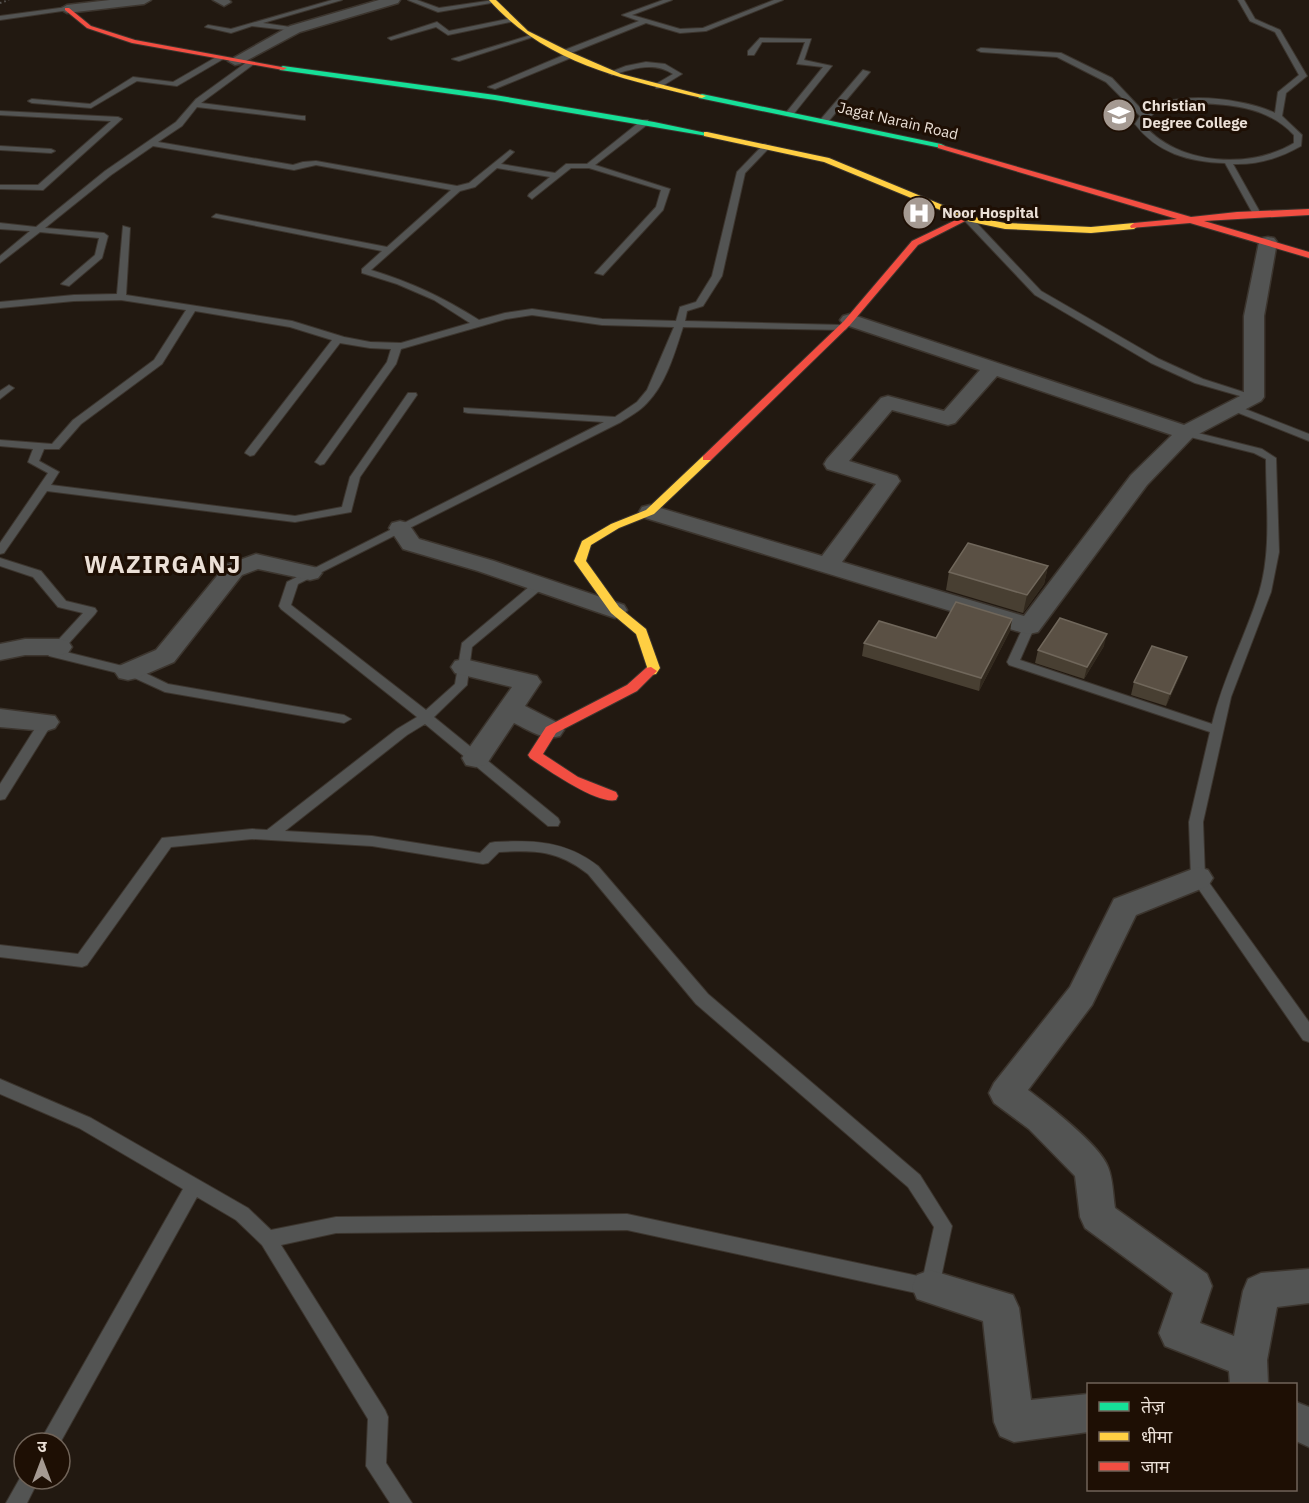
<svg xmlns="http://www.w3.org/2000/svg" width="1309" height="1503" viewBox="0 0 1309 1503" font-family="'IBM Plex Sans','Noto Sans Devanagari',sans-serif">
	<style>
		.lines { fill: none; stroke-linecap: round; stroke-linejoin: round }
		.lane-casing { stroke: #3c352e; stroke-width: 2 }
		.street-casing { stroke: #3c352e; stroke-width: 3 }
		.fast-casing { stroke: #3c352e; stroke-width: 2 }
		.slow-casing { stroke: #3c352e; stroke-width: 2 }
		.jam-casing { stroke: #3c352e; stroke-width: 2 }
		.lane { fill: #535453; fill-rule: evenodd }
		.street { fill: #535453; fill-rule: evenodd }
		.fast { fill: #16e098; fill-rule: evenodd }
		.slow { fill: #ffcf43; fill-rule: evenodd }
		.jam { fill: #f24e42; fill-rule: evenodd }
		.rail { stroke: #5a5754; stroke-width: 2; stroke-dasharray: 1.5 3; stroke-linecap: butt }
		.wall { fill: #483f32 }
		.shaded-wall { fill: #32291e }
		.building { fill: #5a5044; stroke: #70675b; stroke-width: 1.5 }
		.labels { text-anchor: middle; stroke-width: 6; stroke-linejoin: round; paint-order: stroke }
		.far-poi-label { font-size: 15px; font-weight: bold; fill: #ebe0d7; stroke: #1e0f04; text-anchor: start }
		.far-street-label { font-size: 15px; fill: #ebe0d7; stroke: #1e0f04 }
		.district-label { font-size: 24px; font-weight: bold; letter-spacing: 1.5px; fill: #ebe0d7; stroke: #1e0f04 }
	</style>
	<rect width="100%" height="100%" fill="#221911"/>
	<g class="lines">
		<g class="lane-casing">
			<g id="lane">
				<polygon points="332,0 342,0 263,23 297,28 295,31 252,26 231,33 205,27 208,25 231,29"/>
				<polygon points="408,0 417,0 439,8 494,0 497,2 438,12"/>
				<polygon points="663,0 672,0 632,15 680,29 703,28 774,0 783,0 706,31 680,33 646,23 571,53 573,57 495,89 488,87 564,55 562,51 639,21 622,15"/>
				<path d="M1238,0H1244L1255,19L1280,30L1307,76L1286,93L1282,116L1302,135L1301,146C1280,158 1258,165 1233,164L1261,214L1257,217L1253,214L1225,163C1189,162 1157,153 1135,124L1140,116L1106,82L1057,57L981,52L977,50L981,48L1061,53L1112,78L1144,112C1173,89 1243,98 1275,113L1278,92L1299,75L1275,32L1250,21ZM1191,103C1229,104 1267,106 1294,135V143C1250,170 1177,165 1143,124L1157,110Z"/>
				<polygon points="67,7 69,10 0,20 0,16"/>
				<polygon points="513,18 515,21 448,35 436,27 391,40 388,38 437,22 449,31"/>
				<polygon points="531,35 536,36 459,61 452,59"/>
				<polygon points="760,38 811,39 804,60 832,66 792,116 785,114 823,67 797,64 805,42 762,42 754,55 748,55 748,51"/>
				<polygon points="218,56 225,58 177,86 137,81 91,108 32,103 28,101 32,99 90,104 133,77 173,82"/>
				<path d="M247,62L254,64L201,103L302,116H305V120L197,107L182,126L158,142L293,165L303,162L316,161L457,186L469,183L510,150L514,152L501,164L555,173L566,164H587L642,120H648V124L595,165L670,189L663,210L603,275L595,273L656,207L661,190L589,168H571L532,199L528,196L529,194L550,177L497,168L475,187L460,191L371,270C413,283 442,297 479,320L505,313L532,309L602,319L676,321L680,307L696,302L712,276L737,172L764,144L771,146L745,173L722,276L703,306L687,311L685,321L842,325L847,328L845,330L683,327C675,352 666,384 647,403C640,411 630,416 621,422L298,584L291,605L426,710L455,684L462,643L536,581H544L546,584L544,587L472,647L467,685L434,717L558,818L560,822L558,826H548L425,724L407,735L285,831L372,836L480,853L490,843L495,842C534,840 566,841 598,866L708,994L920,1175L952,1226L939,1287L937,1293L930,1296L627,1230L336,1233L281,1245L385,1410L388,1417L386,1463L412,1503H390L366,1466L368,1419L262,1245L236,1220L197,1197L60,1443H39L183,1189L79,1128L0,1094V1079L91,1118L248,1208L271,1230L336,1217L627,1214L923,1277L934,1227L908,1187L696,1004L588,874C558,850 535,850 499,852L488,863L483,864L372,846L252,839L171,847L87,965L82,967L0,957V945L78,954L162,838L252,829L267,830L397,729L417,717L281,609L279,606L287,582L604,422L468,413L464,412V408L615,417L637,402L647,390L674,327L602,325L532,315L506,319L401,349L396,364L324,464L320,465L315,462L387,362L391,349L370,348L340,343L254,455L250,456L245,453L246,451L332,340L290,327L195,311L162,364L81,424L59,449H44L39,461L59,472L51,485L295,516L342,507L350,477L408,393H416L417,395L360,477L351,512L295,522L47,491L4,553L0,554V543L48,473L28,462L33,449L0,446V440L52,444L73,420L154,360L186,310L121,300L74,301L0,308V302L74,295L117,294L123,226L130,228L126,295L292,321L344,337L370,342L401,343L470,323L434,300L397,284L362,273V269L382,251L212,217L216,214L387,247L451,190L316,165L294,170L153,146L111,175L45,228L104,233L108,236L102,258L69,286L61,284L95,255L99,238L40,232L0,263V256L30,231L0,229V223L36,227L105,171L176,122L196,99Z"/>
				<path d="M646,62L665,64L682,74L659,88H656V84L673,74C653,61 633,69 612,75L608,73L626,66Z"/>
				<polygon points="863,70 870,72 827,123 821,123 821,119"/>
				<polygon points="0,111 118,117 122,119 43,190 0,189 0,185 38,185 111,121 0,115"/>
				<polygon points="0,146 51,149 55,151 51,153 0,150"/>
				<polygon points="964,216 970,216 1041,291 1159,359 1203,379 1259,397 1254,400 1195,383 1151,363 1035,295 964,220"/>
				<polygon points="9,385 14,388 0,399 0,391"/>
				<polygon points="1235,405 1309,434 1309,441 1231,410 1230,408"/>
				<path d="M1186,430L1262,449L1276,458L1279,552L1271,592L1231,697L1203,822L1205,877L1309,1022V1042L1303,1040L1191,878L1189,822L1210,732L1009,665L1007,662L1025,623H1033L1035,626L1020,660L1212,724C1223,678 1245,637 1259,593C1272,550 1266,504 1266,459L1254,453L1182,435L1181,433Z"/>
				<polygon points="0,558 41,571 66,601 95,608 97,611 95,614 62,651 139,670 168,684 344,715 351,719 344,723 165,692 130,676 49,656 47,653 49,650 83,613 58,607 33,577 0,566"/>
				<polygon points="46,717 53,722 5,799 0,800 0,784 41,719"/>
				<polygon points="24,1471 24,1479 39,1479 27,1503 6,1503"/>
			</g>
		</g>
		<g class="street-casing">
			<g id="street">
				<polygon points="110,0 151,0 144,4 67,13 60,9 67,5"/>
				<polygon points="213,0 229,0 231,2 224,6"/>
				<polygon points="379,0 400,0 398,3 300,32 240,64 235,65 228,61 290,26"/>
				<path d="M1268,237L1274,238L1277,242L1264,316V397L1261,401L1193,437L1147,485L1038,632L1029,634L1020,632L642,517L639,512L642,507L650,505L822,556L876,484L827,469L824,464L827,459L881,398L888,396L944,411L980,370L843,324L840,320L843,316L850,314L1184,425L1244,394V316L1259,242L1262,238ZM997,376L1172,435L1131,475L1024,616L842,562L900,481L897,476L849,461L892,410L948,425L955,423Z"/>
				<polygon points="400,521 408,523 419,539 494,561 624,605 627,610 624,615 615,618 606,615 478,571 403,549 389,528 392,523"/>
				<polygon points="256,554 318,568 322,573 318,578 310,580 258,569 242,575 174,662 137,678 128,680 119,678 115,672 119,666 156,650 226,565"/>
				<polygon points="25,639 59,639 68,641 72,647 68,653 59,655 25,655 0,660 0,644"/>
				<path d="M464,659L537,676L541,682L525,706L560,724L564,730L560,736C543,741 529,730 514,723L486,765L476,767L466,765L462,758L512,687L455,673L451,667L455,661Z"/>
				<polygon points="0,709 55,716 59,722 55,728 46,731 0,727"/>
				<path d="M1198,867L1208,870L1213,878L1208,886L1136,915L1092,1005L1028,1090C1048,1105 1100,1145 1108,1167C1113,1179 1113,1195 1115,1208L1207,1274L1212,1286L1200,1323L1234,1336L1243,1291L1248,1279L1261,1273L1309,1269V1303L1277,1307L1267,1360L1268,1384H1230L1229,1371L1165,1346L1159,1333L1173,1293L1085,1228L1080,1217L1075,1176L1029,1129L994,1103L989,1093L994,1083L1070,987L1114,899Z"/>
				<polygon points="930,1270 1013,1295 1019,1308 1031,1400 1088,1394 1088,1432 1014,1442 1000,1436 994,1422 983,1321 917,1299 912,1287 917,1275"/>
				<polygon points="1296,1402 1309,1407 1309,1447 1296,1441"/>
			</g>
		</g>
		<g class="fast-casing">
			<g id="fast">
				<polygon points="283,66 495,95 654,122 711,134 707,136 495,100 280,70 279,68"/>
				<polygon points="702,94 941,144 945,146 941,148 699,98 698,96"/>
			</g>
		</g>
		<g class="slow-casing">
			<g id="slow">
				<path d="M489,0H496L528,31L568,51L621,74L706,96L702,98C623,79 545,63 489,0Z"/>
				<polygon points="707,132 829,158 969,216 1005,223 1091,227 1134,223 1138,226 1134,229 1091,233 1005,229 967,221 824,162 704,136 704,132"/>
				<polygon points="707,455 711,456 711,460 654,514 619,528 591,545 586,561 619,607 646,629 660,668 656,674 651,675 645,671 647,667 636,634 611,613 574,561 582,541 611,524 646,510 703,456"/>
			</g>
		</g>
		<g class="jam-casing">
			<g id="jam">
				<polygon points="65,8 69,8 91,26 135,40 287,68 283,70 132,43 87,28 65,10"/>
				<polygon points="938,144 1191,217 1237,212 1309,209 1309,215 1204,221 1309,252 1309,258 1190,223 1131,228 1130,226 1134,223 1177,219 938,148"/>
				<polygon points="964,216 971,218 918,245 850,325 711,460 703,460 703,456 844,321 912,241"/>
				<path d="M651,667L657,671L637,691L556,733L543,754L578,777L616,792L618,796L616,800C598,805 546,769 530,758L528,755L546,727L627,685L646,668Z"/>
			</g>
		</g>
		<use href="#lane" class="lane"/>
		<use href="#street" class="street"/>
		<use href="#fast" class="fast"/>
		<use href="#slow" class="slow"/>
		<use href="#jam" class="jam"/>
		<polyline class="rail" points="0,3 9,0"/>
	</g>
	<g class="wall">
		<polygon points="1048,566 1044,584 1023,613 946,590 949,572"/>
		<polygon points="1012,619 1010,631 979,691 862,656 864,643 936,638"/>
		<polygon points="1104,646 1084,679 1035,663 1038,650"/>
		<polygon points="1183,669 1166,706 1131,695 1134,682"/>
	</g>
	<g class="shaded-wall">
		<polygon points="1048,566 1044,584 1023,613 1027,595"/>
		<polygon points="1012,619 1010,631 979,691 981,678"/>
		<polygon points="1107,634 1104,646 1084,679 1087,667"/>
		<polygon points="1187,657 1183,669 1166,706 1170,694"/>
	</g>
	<g class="building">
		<polygon points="968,543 1048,566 1027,595 949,572"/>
		<polygon points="956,602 1012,619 981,678 864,643 879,621 936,638"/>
		<polygon points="1060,618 1107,634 1087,667 1038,650"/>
		<polygon points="1152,646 1187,657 1170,694 1134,682"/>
	</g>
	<defs>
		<g id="university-disc" transform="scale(1.725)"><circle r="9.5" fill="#a59a92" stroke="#1e0f04"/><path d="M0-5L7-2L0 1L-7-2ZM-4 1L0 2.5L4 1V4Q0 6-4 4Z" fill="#fff"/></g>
		<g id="hospital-disc" transform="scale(1.725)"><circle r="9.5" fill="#a59a92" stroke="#1e0f04"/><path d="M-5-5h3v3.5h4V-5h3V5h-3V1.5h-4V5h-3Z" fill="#fff"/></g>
	</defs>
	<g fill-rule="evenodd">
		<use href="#university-disc" x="1119" y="115"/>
		<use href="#hospital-disc" x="919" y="213"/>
	</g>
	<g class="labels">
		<g class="far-poi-label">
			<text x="1142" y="111">Christian<tspan x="1142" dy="17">Degree College</tspan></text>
			<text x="942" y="218">Noor Hospital</text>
		</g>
		<g class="far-street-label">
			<text transform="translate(898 121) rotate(13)" y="5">Jagat Narain Road</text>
		</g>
		<g class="district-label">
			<text x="163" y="573">WAZIRGANJ</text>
		</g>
	</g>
	<rect x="1087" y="1383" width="210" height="108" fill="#1e0f04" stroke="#706358" stroke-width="1.5"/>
	<rect x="1099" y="1402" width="30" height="9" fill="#16e098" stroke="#706358" stroke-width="1.5"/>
	<text x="1141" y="1413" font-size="18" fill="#ebe0d7">तेज़</text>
	<rect x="1099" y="1432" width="30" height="9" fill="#ffcf43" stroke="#706358" stroke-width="1.5"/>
	<text x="1141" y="1443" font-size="18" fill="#ebe0d7">धीमा</text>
	<rect x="1099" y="1462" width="30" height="9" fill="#f24e42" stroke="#706358" stroke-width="1.5"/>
	<text x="1141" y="1473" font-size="18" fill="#ebe0d7">जाम</text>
	<g transform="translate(42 1461)"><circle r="28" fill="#1e0f04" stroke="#706358" stroke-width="1.5"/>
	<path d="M0-4.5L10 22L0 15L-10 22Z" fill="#a59a92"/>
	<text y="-9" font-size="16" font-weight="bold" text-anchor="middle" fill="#ebe0d7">उ</text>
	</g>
</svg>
